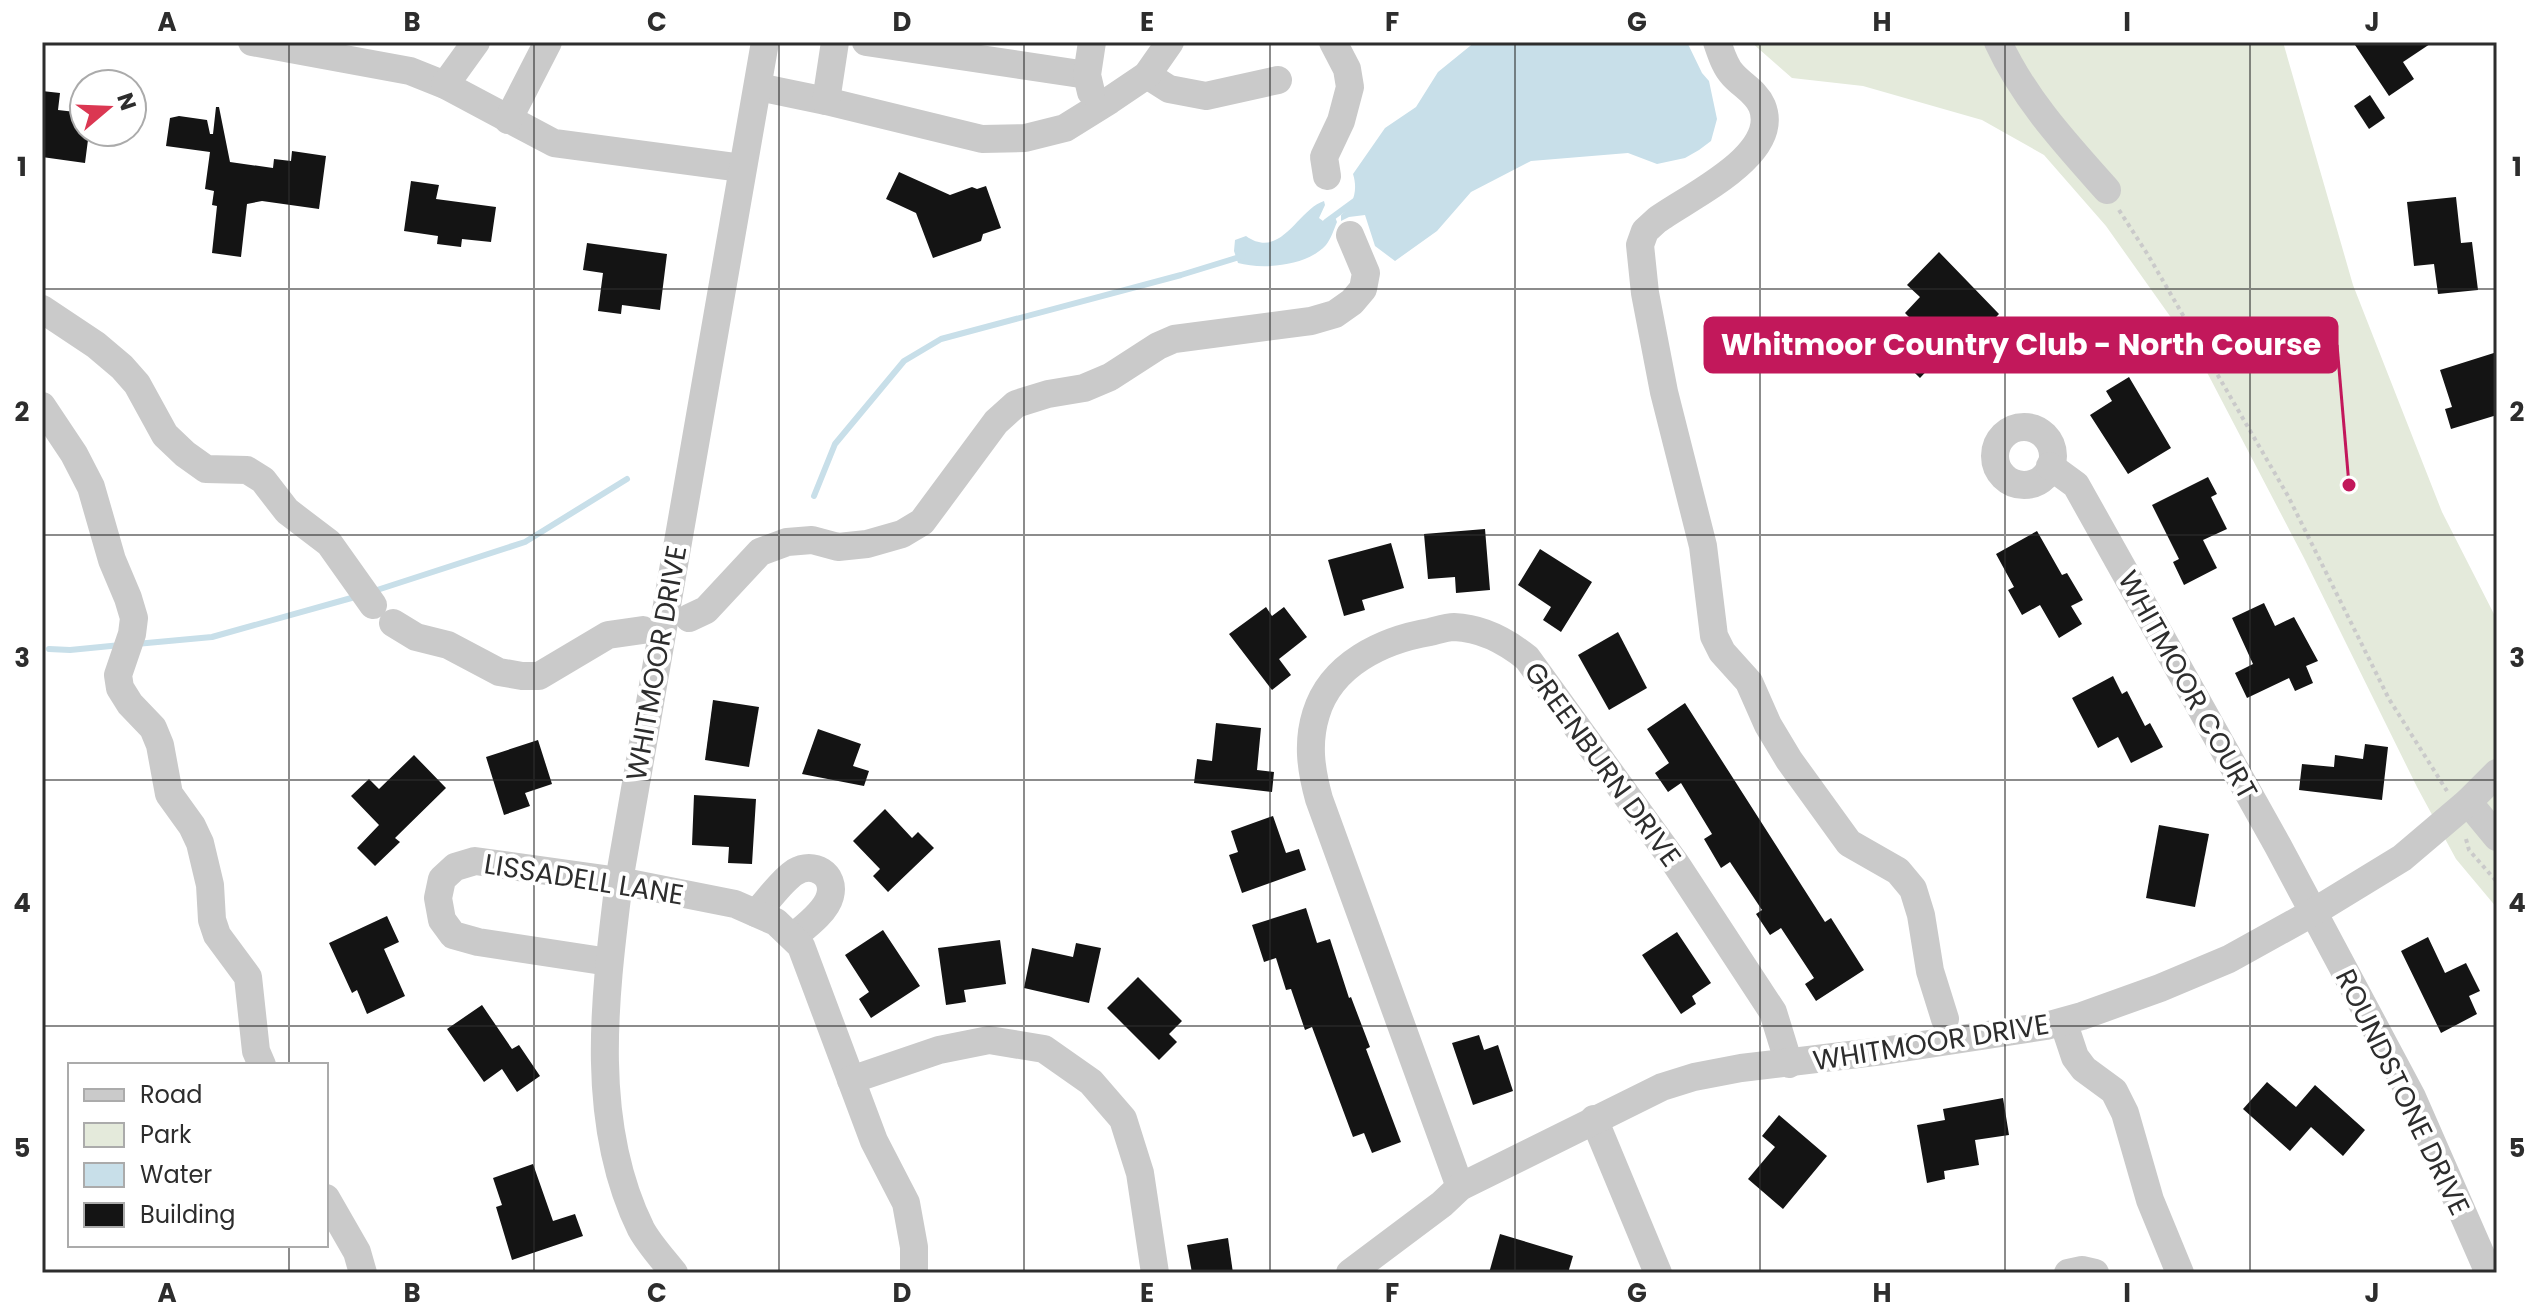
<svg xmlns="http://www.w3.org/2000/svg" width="2539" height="1315" viewBox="0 0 2539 1315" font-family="Poppins,sans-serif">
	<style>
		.green { fill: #e4eadb }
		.water { fill: #c8dfe9 }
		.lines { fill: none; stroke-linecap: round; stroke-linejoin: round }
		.stream { stroke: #c8dfe9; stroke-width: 6 }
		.building { fill: #141414 }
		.path { stroke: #cacaca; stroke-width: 4; stroke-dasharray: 4 4; stroke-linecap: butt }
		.minor { stroke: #cacaca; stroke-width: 28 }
		.grid { fill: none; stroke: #2d2d2d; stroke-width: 2; stroke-opacity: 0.55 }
		.labels { text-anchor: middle; stroke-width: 8; stroke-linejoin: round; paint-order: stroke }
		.street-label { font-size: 28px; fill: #2d2d2d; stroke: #fff }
		.leader { fill: none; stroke: #c2185b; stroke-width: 3 }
		.callout-dot { fill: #c2185b; stroke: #fff; stroke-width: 3 }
		.callout { fill: #c2185b; stroke: #c2185b; stroke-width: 3 }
		.callout-label { font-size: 30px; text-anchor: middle; font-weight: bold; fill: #fff }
		.neatline { fill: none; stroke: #2d2d2d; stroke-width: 3 }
		.grid-label { font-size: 26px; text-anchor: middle; font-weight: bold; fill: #2d2d2d }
	</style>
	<rect width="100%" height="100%" fill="#fff"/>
	<polygon class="green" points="1751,42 2283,42 2353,285 2442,512 2497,620 2497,908 2456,859 2417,787 2304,558 2199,357 2106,226 2044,155 1982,120 1863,86 1792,78"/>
	<g class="water">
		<path d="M1475,42H1687L1702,73L1709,81L1717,119L1711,141L1699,150L1685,158L1657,164L1628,153L1531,161L1471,192L1437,231L1395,261L1375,246L1365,215L1349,217L1341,221V215C1354,205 1358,190 1353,174L1385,128L1416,107L1438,72Z"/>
		<path d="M1324,201L1325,205L1319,218L1323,221L1335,217L1337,222C1334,229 1331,239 1326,245C1307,266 1263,270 1238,263L1234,251L1235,240L1246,236C1281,261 1298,209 1324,201Z"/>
	</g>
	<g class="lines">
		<g class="stream">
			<polyline points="1326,222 1356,200"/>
			<polyline points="814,496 835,444 904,361 941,339 1181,275 1243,256"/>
			<polyline points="374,591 525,542 627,479"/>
			<polyline points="136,644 212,637 355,597"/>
			<polyline points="49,649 70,650 121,645"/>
		</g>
	</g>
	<g class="building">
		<polygon points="2353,42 2433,42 2403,62 2414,79 2389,96"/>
		<polygon points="42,91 60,93 58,110 84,113 84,132 89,132 85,163 42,157"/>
		<polygon points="2370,95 2385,118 2369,129 2354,106"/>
		<polygon points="216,107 219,107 230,162 273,168 274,159 291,161 292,151 326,156 319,209 262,201 247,204 241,257 212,253 217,206 212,205 214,191 205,189 210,152 166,146 170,118 179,116 207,120 210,134 213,134"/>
		<polygon points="899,172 950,195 972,187 977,189 986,186 1001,228 983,234 981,241 933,258 916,213 886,199"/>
		<polygon points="411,181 439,185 436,199 496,207 491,242 462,239 461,247 437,244 438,236 404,231"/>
		<polygon points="2456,197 2461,243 2472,242 2478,290 2438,294 2434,264 2414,266 2407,202"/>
		<polygon points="587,243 667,254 660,310 622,305 621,314 598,311 603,273 583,270"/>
		<polygon points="1939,252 1999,314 1978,336 1968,327 1920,378 1886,345 1911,319 1905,313 1920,297 1907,285"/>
		<polygon points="2497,352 2497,415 2451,429 2445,409 2452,407 2440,370"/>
		<polygon points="2129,377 2171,448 2128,474 2090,415 2112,401 2106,391"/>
		<polygon points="2208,477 2217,494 2211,497 2227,529 2203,540 2217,568 2184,585 2173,562 2179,559 2152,505"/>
		<polygon points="1485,529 1490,590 1456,593 1455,577 1428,579 1424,534"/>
		<polygon points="2037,531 2062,575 2067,573 2083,600 2071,606 2082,624 2059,638 2040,605 2022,615 2008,590 2014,587 1996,554"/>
		<polygon points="1391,543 1404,588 1362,600 1365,610 1344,616 1328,560"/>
		<polygon points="1540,549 1592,582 1561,632 1543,620 1551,607 1518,585"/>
		<polygon points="2264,603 2275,626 2294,617 2318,661 2306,666 2313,683 2295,691 2289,678 2247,698 2235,673 2253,664 2232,618"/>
		<polygon points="1266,607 1272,616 1284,607 1307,637 1279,659 1291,675 1272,690 1229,634"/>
		<polygon points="1618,632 1647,688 1609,710 1578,655"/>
		<polygon points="2113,676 2122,694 2127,691 2145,726 2150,723 2163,747 2131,763 2118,737 2098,748 2072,698"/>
		<polygon points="713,700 759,707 749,767 705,760"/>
		<polygon points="1685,703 1825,922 1831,918 1864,970 1816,1001 1805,984 1814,978 1781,928 1770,935 1756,914 1762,910 1730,862 1721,868 1704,839 1712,834 1681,783 1668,792 1655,773 1669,763 1647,729"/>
		<polygon points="1216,723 1261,728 1257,770 1274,772 1272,792 1194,783 1197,759 1212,761"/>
		<polygon points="818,729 861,744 853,766 869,771 864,786 802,774"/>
		<polygon points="538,740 552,784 525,793 530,806 504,815 486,757"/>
		<polygon points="2365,744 2388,747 2382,800 2299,790 2302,764 2334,767 2335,755 2363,759"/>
		<polygon points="414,755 446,788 395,838 400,842 375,866 357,848 379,825 351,796 369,779 379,789"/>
		<polygon points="694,795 756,799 752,864 728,863 729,847 692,845"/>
		<polygon points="885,809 912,838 918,832 934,848 888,892 873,876 880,869 853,841"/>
		<polygon points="1273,816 1286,853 1299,849 1306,870 1242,893 1229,855 1238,852 1231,831"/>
		<polygon points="2159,825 2209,834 2195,907 2146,898"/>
		<polygon points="1306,908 1317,943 1330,939 1349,998 1351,997 1370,1047 1366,1049 1401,1142 1372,1153 1364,1133 1353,1137 1312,1027 1305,1030 1291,989 1286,990 1276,958 1264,962 1252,925"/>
		<polygon points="387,916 399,942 384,949 405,996 367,1014 357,990 352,993 329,943"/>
		<polygon points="883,930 920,986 871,1018 859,999 869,992 845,955"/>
		<polygon points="1677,932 1711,983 1692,996 1696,1004 1681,1014 1642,955"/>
		<polygon points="2428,937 2445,973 2466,963 2480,991 2469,996 2477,1014 2441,1033 2401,951"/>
		<polygon points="1000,940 1006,984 964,990 966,1002 946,1005 938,948"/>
		<polygon points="1076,943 1101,948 1089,1003 1024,988 1032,948 1073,957"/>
		<polygon points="1138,977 1182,1021 1169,1034 1177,1042 1159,1060 1107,1008"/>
		<polygon points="482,1005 512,1049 519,1045 540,1076 517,1092 502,1069 484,1082 447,1029"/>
		<polygon points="1479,1035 1484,1050 1498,1045 1513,1091 1473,1105 1452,1043"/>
		<polygon points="2267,1082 2296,1107 2315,1085 2365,1130 2343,1156 2311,1127 2290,1151 2243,1109"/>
		<polygon points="2003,1098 2009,1135 1975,1140 1979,1165 1944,1171 1945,1179 1927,1183 1917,1125 1945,1120 1943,1109"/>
		<polygon points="1779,1115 1827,1156 1783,1209 1748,1179 1775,1147 1762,1136"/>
		<polygon points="533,1164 553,1221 575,1214 583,1236 512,1260 496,1207 502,1205 493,1178"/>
		<polygon points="1500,1234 1573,1256 1568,1273 1489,1273"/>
		<polygon points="1228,1238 1233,1273 1192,1273 1187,1245"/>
	</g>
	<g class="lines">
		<g class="path">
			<polyline points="2119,210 2148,255 2288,496 2389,699 2447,791"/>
			<polyline points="2466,839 2469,850 2497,882"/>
		</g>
		<g class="minor">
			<polyline points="252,42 410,71 445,85 554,143 742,168"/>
			<polyline points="866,42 1087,75"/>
			<path d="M1717,42C1721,53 1725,67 1733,75C1743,86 1756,92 1762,106C1782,155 1688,197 1657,220L1645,231L1640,245L1645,293L1664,392L1703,546L1714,636L1722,652L1749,682L1768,725L1789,760L1849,843L1898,871L1913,889L1921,915L1930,971L1945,1019"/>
			<path d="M1998,42C2024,99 2066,144 2107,190"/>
			<polyline points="1147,75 1169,89 1206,96 1278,80"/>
			<polyline points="445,85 476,42"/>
			<polyline points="758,87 826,101 982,139 1025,138 1065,128 1110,100 1147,75 1170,42"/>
			<polyline points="1091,92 1087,75 1092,42"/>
			<polyline points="826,101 835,42"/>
			<polyline points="508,120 548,42"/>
			<polyline points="1327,176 1324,157 1341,121 1350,87 1347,69 1333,42"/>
			<polyline points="42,309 96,345 122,367 137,384 165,435 185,454 206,469 247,470 263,480 287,511 329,543 373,605"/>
			<polyline points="42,406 74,454 91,487 112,560 128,598 134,618 132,634 118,675 120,688 130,704 153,728 160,745 169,794 192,826 200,843 210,885 212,920 217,935 248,977 256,1051 262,1065"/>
			<circle cx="2024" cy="456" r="29"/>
			<polyline points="2050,466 2076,485 2278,846 2412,1097 2489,1273"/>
			<polyline points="689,618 706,610 760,552 787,542 812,540 838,547 867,544 902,534 922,522 996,422 1016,404 1048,394 1084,388 1110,377 1158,346 1174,339 1311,321 1335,314 1352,302 1363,289 1366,273 1350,235"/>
			<polyline points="393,623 416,637 448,645 499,672 522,676 539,676 608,635 643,630"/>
			<polyline points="2468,802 2497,837"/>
			<path d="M756,913C768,901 781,881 795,872C813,861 836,874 830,896C826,912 805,927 793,937"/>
			<polyline points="609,962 478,942 453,935 442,920 438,898 442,879 455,867 475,861 619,881 735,904 776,922 801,946 874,1141 906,1203 914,1247 914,1273"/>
			<polyline points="2067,1033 2075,1057 2084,1069 2114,1091 2125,1113 2150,1200 2180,1273"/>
			<polyline points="851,1080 939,1050 989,1040 1044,1049 1091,1082 1123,1119 1140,1173 1155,1273"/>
			<polyline points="1594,1119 1658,1273"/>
			<path d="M1460,1187L1319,799C1311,770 1307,743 1316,714C1331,664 1383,640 1430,632C1438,630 1447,627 1454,627C1482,628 1506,641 1527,658L1676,864L1773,1012L1789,1064"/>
			<polyline points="326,1198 357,1252 363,1273"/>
			<path d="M674,1273C663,1259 649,1244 641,1229C588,1121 605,995 619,881L765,42"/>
			<polyline points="1350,1273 1442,1204 1460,1187 1662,1087 1694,1077 1741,1068 1883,1051 2046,1026 2082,1016 2160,988 2229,959 2312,913 2402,858 2468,802 2497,773"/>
			<polyline points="2068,1273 2082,1270 2095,1273"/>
		</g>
	</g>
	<path class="grid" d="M289,42V1065M534,42V1273M779,42V1273M1024,42V1273M1270,42V1273M1515,42V1273M1760,42V1273M2005,42V1273M2250,42V1273M42,289H2497M42,535H2497M42,780H2497M42,1026H2497M289,1245V1273"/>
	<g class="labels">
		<g class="street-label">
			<text transform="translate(656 663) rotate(-80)" y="10">WHITMOOR DRIVE</text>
			<text transform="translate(2188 685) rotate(61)" y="10">WHITMOOR COURT</text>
			<text transform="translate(1603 764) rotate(54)" y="10">GREENBURN DRIVE</text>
			<text transform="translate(584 879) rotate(9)" y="10">LISSADELL LANE</text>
			<text transform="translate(1931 1042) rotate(-9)" y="10">WHITMOOR DRIVE</text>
			<text transform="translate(2403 1092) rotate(64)" y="10">ROUNDSTONE DRIVE</text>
		</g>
	</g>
	<path class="leader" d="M2349 485L2337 345"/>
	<circle class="callout-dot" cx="2349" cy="485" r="8"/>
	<rect class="callout" x="1705" y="318" width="632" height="54" rx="8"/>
	<g class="callout-label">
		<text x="2021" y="355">Whitmoor Country Club - North Course</text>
	</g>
	<rect width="2539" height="1315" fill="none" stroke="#ffffff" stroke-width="88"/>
	<rect x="68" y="1063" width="260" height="184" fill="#ffffff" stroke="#ababab" stroke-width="2"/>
	<rect x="84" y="1089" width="40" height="12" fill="#cacaca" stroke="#ababab" stroke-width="2"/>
	<text x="140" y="1103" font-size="24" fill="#2d2d2d">Road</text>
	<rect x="84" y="1123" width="40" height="24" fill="#e4eadb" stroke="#ababab" stroke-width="2"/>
	<text x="140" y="1143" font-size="24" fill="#2d2d2d">Park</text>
	<rect x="84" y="1163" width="40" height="24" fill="#c8dfe9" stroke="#ababab" stroke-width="2"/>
	<text x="140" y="1183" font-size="24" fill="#2d2d2d">Water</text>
	<rect x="84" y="1203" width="40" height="24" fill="#141414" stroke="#ababab" stroke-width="2"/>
	<text x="140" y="1223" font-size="24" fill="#2d2d2d">Building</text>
	<g transform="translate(108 108) rotate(71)"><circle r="38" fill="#ffffff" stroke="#ababab" stroke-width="2"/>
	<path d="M0-6L14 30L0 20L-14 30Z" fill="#db3752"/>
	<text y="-12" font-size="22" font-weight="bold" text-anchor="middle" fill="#2d2d2d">N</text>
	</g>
	<rect x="44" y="44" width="2451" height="1227" class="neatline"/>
	<g class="grid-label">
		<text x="167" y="31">A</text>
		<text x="412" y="31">B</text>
		<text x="657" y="31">C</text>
		<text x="902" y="31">D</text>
		<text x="1147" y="31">E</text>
		<text x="1392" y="31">F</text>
		<text x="1637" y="31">G</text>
		<text x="1882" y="31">H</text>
		<text x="2127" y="31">I</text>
		<text x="2372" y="31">J</text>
		<text x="22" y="176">1</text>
		<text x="2517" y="176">1</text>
		<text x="22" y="421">2</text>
		<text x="2517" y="421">2</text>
		<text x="22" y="667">3</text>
		<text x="2517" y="667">3</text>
		<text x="22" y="912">4</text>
		<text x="2517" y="912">4</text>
		<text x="22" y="1157">5</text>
		<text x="2517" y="1157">5</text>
		<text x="167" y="1302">A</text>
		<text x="412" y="1302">B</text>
		<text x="657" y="1302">C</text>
		<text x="902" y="1302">D</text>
		<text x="1147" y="1302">E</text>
		<text x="1392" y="1302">F</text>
		<text x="1637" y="1302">G</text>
		<text x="1882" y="1302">H</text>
		<text x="2127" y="1302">I</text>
		<text x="2372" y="1302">J</text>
	</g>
</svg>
